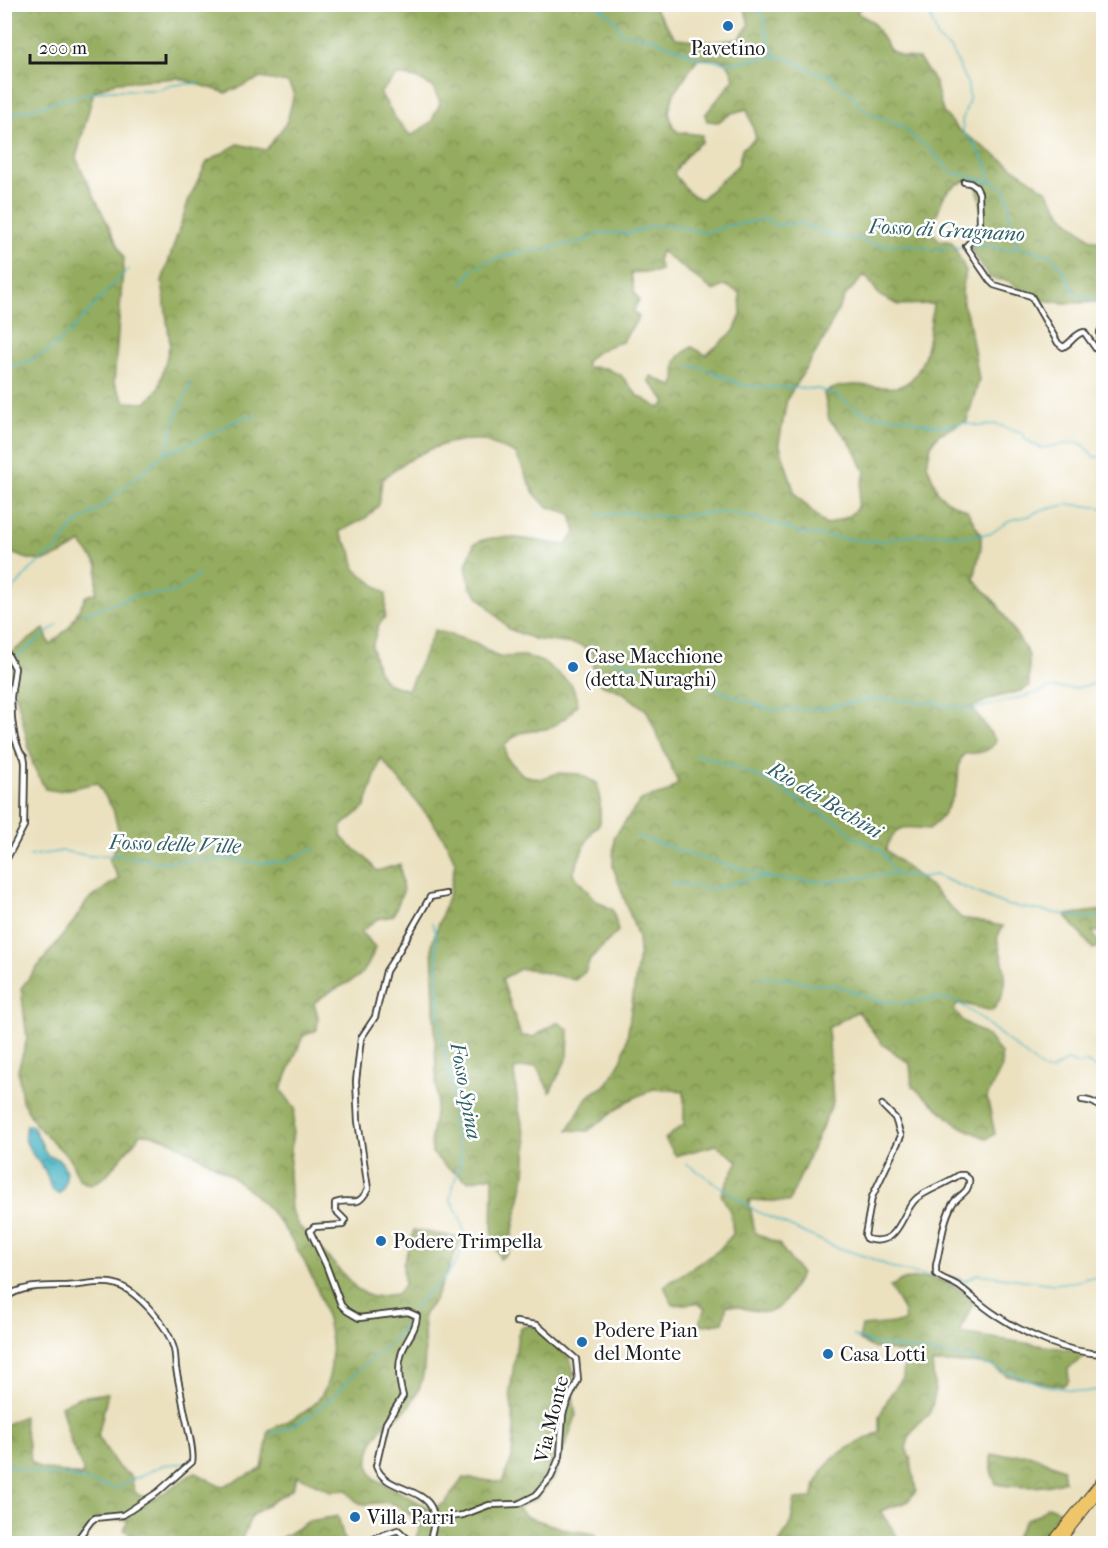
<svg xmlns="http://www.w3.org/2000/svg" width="1108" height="1548" viewBox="0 0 1108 1548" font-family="'IM FELL French Canon',serif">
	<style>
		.forest { fill: url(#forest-crowns); stroke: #58643d; stroke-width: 1.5; fill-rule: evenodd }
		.water { fill: url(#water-ripples); stroke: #31686f; stroke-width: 1.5 }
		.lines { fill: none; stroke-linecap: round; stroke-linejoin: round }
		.stream { stroke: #46b3c2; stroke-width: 1.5 }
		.minor-casing { stroke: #3b3a34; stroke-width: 8 }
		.highway-casing { stroke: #3b3a34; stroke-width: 10 }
		.minor { stroke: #fff; stroke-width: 4.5 }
		.highway { stroke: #eec569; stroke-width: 8 }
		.poi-dot { fill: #1f6fb2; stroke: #fff; stroke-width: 2 }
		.labels { text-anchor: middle; stroke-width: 5; stroke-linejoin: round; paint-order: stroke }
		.poi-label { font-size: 20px; fill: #1c1c1c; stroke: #fff; text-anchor: start }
		.street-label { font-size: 20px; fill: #1c1c1c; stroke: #fff }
		.water-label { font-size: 21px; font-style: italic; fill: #2f6067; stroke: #fff }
	</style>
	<defs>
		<pattern id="forest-crowns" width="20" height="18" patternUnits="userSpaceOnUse" patternTransform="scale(1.5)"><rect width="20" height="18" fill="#94ac5e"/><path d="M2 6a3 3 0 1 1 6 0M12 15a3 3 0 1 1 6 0" fill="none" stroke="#788b4d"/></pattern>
		<pattern id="water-ripples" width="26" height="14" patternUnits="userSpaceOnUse" patternTransform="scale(1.5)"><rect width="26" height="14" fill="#46b3c2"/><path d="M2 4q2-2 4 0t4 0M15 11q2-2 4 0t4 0" fill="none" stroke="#3a919d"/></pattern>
	</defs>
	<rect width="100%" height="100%" fill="#fff"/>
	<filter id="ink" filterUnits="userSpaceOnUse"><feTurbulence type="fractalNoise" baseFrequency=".0167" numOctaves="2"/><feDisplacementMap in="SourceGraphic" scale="12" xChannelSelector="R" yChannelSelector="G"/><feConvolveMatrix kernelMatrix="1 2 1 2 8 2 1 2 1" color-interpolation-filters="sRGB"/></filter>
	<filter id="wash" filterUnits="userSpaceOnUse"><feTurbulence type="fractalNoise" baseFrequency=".008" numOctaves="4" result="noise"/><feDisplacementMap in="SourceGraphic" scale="24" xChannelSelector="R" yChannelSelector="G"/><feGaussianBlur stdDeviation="1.35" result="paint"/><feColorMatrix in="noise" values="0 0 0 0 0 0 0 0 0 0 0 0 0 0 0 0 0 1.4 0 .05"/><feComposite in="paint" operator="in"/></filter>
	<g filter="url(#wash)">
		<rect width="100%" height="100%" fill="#ebe1bf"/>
		<g class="forest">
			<path d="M5,5H652L676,38L713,42L739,39L749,25L744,5H861L857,13L872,21L890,50L901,56L919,59L935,82L943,112L958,129L1047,191L1064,217L1091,239L1103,243V302L1065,303L1042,300L1024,292L1009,281L990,278L969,245C990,230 981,207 977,186L969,180C932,191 948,206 928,228L939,240L952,242L966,271L962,291L963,304L969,321L979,380L967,421L939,434L931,445L927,464L938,493L949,502L967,510L981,535V547L974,579L997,604L1029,655V686L1021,691L993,698L972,707L996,741C989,754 977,753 964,754C956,764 960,774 957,785C953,801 942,819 929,829C904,827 895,823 886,850L931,887L961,918L1003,926L997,938C1004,969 1014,985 992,1011L959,1003L953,1010L963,1021L989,1037L1001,1054L1002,1067L987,1097L995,1134L987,1139L958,1125L912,1086L910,1064L882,1044L858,1011L828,1028L833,1102L789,1202L749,1200L755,1233L779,1244L801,1274C793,1287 783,1312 766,1312C753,1312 740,1306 727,1305L723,1322L698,1326L705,1308L697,1303L673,1305L664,1286L718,1251L733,1234L731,1214L721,1194L738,1161L716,1145L676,1156L665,1139L684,1124V1091L653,1089L628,1101L588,1131L568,1130L587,1097L607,1084L622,1059L627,1038L639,954L638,937L613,867L614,837L641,800L668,792L678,783L647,711L622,692L593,681V653L580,645L534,639L509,629L470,587L466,566L474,544C498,530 538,542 565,545L576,533L571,514L546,506L534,493L516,454C508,451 488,441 481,440C444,438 409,456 382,480L379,505L366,518L339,532L351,551L355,569L386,594L385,617L378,626L372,647L377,668L382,677L389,684L408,690L435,630L476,643L498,657L525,656L545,663L572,685L578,703L568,716L550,728L520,733L505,744L506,757L523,775L540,779L557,773L579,774L597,783L600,795V823C586,836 580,857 573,874L595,900L613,910L618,931L590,959L585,972L575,980L529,969H520L502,979L521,1036L533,1037L558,1022L569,1030L568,1056L550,1092L536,1066L514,1069L518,1107L527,1142L525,1176L508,1253L500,1259L492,1238L493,1176L468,1181L445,1166L432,1153L431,1138L437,1101L432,943L450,891L455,862L445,840L432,821L381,758L365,807L342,826L341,836L349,845L364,856L377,871L400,864L403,892L393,916L377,919L361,932L375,947C363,990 342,978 314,1003L318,1017L317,1030L303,1036L281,1090L295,1108L289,1172L291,1210L298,1225L357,1289L372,1297L397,1294L404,1285L403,1264L414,1230L462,1238L434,1301L423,1315C424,1339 428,1367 419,1389C416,1394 413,1401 410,1405C404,1413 393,1419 385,1426C371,1438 362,1464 375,1479L431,1509L445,1503L463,1478L502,1482L512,1458L514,1427L510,1392L518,1334L522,1327L533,1325L570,1359L574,1373L571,1383L576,1416L554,1477L537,1498L517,1507L527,1517L568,1530L595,1534V1543H414L421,1524C413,1518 403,1507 393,1504C373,1497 362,1516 347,1490L331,1491L297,1476L292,1489L252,1515L240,1543H144L124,1530L128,1520C95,1519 98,1516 80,1543H5V1425L23,1416L31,1461L40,1468L82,1476L83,1470L71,1443L61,1406L79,1397L108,1393L98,1436L118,1467L132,1477C133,1496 137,1496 155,1499L195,1472L221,1487L262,1469L269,1430C286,1421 311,1413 321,1396C354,1343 303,1245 265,1205C243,1183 216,1164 187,1150C172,1142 158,1133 141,1134L105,1177L91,1185L80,1181L70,1159L36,1125L22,1101L18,1070L27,1039L21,988L74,921L88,900L119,878L109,861L120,837L113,809L97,783L58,791L45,789L33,765L8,660L12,652L44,629L50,645L70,626L86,596L96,593L98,565L81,543C47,563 42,567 5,550ZM698,58C720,59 728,55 734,79L705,115L707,121L718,122L732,113L747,109L756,138L742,149L738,165L701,199L689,193L674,174C679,164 693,146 702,142V135L678,132L673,127L669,112L674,93ZM397,75L416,78L433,87L440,103L431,122L411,136L396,119L380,93ZM178,78L226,93L261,78L288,83L294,94L287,122L266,150L238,144L207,162L189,199L162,281L170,344L159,388L146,403L125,402L114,383L124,258L76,158L94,91L117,82ZM661,251L714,291L725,285L740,293L741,315L734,331L706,355L692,347C667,363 679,363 674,387L651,376L648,380L665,400V404L659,408L637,395L621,375L605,368L588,367L585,364C591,352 610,345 622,342L639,317L633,312L639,300L634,291L631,273C640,271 652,274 661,270L658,261ZM865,275L880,296L899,305L933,304C930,328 928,382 896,387C888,388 877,387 868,386C854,384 836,385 824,393L829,420L845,436L856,452L865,473C851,509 871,509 826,525L795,494L779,443L787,399L824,339L845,296Z"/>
			<polygon points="1103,910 1103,933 1092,931 1101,947 1093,949 1065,915"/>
			<path d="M931,1277L953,1285L974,1301L959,1333L1084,1352L1086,1355L1068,1369L1069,1380L1063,1386L1007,1376L992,1366L974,1363H932L935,1393L930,1414L919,1422L910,1435L906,1448L911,1460L916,1491L907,1502L880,1511L896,1534L898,1543L779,1544L791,1522L795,1499L812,1498C821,1456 845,1450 879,1432V1417L890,1395L903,1378L905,1353L873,1348L859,1340L862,1326L905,1322L903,1309L890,1287L901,1280Z"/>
			<path d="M1029,1454L1063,1469L1065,1481C1043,1489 1020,1488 996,1484L991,1471V1455Z"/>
			<polygon points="1048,1506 1062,1512 1061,1518 1041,1543 1012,1543 1026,1519 1038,1515"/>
			<polygon points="338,1516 345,1543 313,1542 313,1544 273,1543 309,1521"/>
		</g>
		<path class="water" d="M27,1125H31C39,1134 41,1146 48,1156C68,1157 71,1182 59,1194C48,1191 50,1180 45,1171C41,1163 32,1156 29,1148C25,1141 23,1132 27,1125Z"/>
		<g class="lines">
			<g class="stream">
				<polyline points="98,4 112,9"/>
				<path d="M593,4C606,11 617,19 621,33L638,35L641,37H652L663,44L675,47L700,59L729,63L779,56L793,61L815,72L831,76L834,81L854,96L858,105L869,113L903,127L917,140L929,148L951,172L995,183L1005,190L1009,203L1010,229L1018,246"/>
				<polyline points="754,4 756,10 766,20 765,29 775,56"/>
				<polyline points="4,11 38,4"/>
				<polyline points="930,15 938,39 951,50 968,85 969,100 962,121 963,132 973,142 987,165 991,181"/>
				<polyline points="4,116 76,96 108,90 159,90 172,85 200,83"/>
				<polyline points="969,246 988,246 1007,250 1017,246 1050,255 1056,261 1065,274 1075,295 1104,301"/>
				<polyline points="462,284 474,268 486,262 516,253 548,249 583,241 601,233 630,233 651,226 674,225 695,231 709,232 726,226 767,219 774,225 800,223 837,237 860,239 871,244 886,245 906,244 935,249 964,247"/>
				<polyline points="687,366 704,368 744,386 818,389 836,395 853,407 871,415 901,417 921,423 944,426 965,423 980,426 996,424 1023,434 1025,439 1041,448 1077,442 1084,445 1094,457 1104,457"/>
				<path d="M4,368C67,357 85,307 129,269"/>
				<polyline points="166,452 176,416 192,382"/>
				<polyline points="595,516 628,512 667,517 707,513 732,513 767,521 801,533 856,540 884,541 903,536 939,534 965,536 990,534 1010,520 1029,516 1039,511 1069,504 1104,508"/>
				<polyline points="4,600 31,569 59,547 74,525 97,510 165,453 194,442 240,419 256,415"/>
				<polyline points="82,614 134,596 175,592 199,575"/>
				<polyline points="14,659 57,625"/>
				<polyline points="611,660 689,677 706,682 727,694 772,710 824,708 871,699 938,703 952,707 970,710 1034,694 1050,688 1075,688 1104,682"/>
				<polyline points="4,672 10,664"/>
				<polyline points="695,754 721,762 762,778 807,806 840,823 853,836 880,850 886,858 895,874"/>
				<polyline points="636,835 686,853 770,877"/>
				<polyline points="30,856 63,851 90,856 118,855 159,862 230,859 259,863 284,862 316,848"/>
				<polyline points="671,883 712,889 749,879 767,878 825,882 889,874 923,877 935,875 1006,905 1085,918 1104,917"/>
				<polyline points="759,977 782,978 819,985 833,984 878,1001 905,1003 936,998 954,1000 979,1017 1045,1071 1051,1071 1068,1060 1079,1065 1085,1062 1095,1067 1104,1075"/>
				<polyline points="687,1164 758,1212 833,1246 870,1258 896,1269 933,1277"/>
				<polyline points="946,1278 958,1278 965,1281 978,1274 1054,1284 1079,1281 1087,1278 1104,1278"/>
				<path d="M413,1311C418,1299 430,1291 439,1284C444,1280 447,1274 451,1269C472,1242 466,1226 450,1199L462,1154L453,1129L452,1085L441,1036L436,934L432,923"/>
				<polyline points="853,1336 875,1344 968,1358 1043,1385 1083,1392 1104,1389"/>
				<polyline points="271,1435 307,1418 333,1397 355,1373 388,1345 411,1317"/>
				<polyline points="4,1464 49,1475 67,1476 117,1489 127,1482 163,1465 185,1463"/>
			</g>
		</g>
	</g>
	<g filter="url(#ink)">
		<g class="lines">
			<g class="minor-casing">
				<g id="minor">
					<path d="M964,182L970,183L976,187L979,193L980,222L973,239L966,246L990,281L994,285L1031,296L1058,343L1063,347C1072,343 1074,334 1084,332L1096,349H1101L1100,332L1104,324"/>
					<polyline points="4,648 15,668 11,697 12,720 15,739 20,752 24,757 25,763 24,826 4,864"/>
					<path d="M1082,1100C1093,1101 1100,1104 1104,1115"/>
					<path d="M882,1105L895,1118L901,1136L872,1197L865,1235L867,1239C901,1248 900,1212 917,1198C929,1189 946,1184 959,1175H964L969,1179C971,1193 957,1195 952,1205C942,1223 941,1246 936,1265V1274C943,1280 952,1281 960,1287C972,1296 983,1307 996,1315C1026,1335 1067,1353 1104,1354"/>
					<path d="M4,1299C20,1285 46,1286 65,1286C82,1286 99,1280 115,1284C137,1290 167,1325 173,1346C176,1353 175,1361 176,1368C178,1380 181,1392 183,1404C185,1417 195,1452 192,1462L158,1492L123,1515L95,1518L91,1521L74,1544"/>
					<polyline points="435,1519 463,1515 489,1505 518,1504 536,1495 551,1477 560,1456 563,1414 566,1405 578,1380 576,1359 537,1325 516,1322"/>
					<polyline points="363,1544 374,1538 398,1530 413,1544"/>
					<path d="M428,1544C454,1481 387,1499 376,1466L386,1423L403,1396C399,1382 397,1367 402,1352C407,1338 416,1331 417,1316L408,1312L359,1318L347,1311L341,1305L326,1265L310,1231L314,1227L343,1225L345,1220L335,1210V1203C352,1197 357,1210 368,1189L358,1121L356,1081L361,1038L375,1017L386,971L399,951L430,897L446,894"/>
				</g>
			</g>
			<g class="highway-casing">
				<g id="highway">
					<polyline points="1050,1544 1104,1477"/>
					<polyline points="1058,1544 1104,1486"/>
				</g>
			</g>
			<use href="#minor" class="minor"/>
			<use href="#highway" class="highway"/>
		</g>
	</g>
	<g class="poi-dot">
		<circle cx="728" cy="26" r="6"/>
		<circle cx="573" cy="667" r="6"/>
		<circle cx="381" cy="1241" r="6"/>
		<circle cx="582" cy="1342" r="6"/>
		<circle cx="828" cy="1354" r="6"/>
		<circle cx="355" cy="1517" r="6"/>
	</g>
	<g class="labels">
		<g class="poi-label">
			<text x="728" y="55" text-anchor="middle">Pavetino</text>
			<text x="585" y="663">Case Macchione<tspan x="585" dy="23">(detta Nuraghi)</tspan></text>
			<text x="393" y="1248">Podere Trimpella</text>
			<text x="594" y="1337">Podere Pian<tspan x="594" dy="23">del Monte</tspan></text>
			<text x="840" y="1361">Casa Lotti</text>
			<text x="367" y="1524">Villa Parri</text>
		</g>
		<g class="street-label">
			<text transform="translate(551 1419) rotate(-76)" y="7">Via Monte</text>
		</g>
		<g class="water-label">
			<text transform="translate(947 230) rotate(3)" y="7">Fosso di Gragnano</text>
			<text transform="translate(825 800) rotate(31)" y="7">Rio dei Bechini</text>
			<text transform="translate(175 844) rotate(2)" y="7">Fosso delle Ville</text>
			<text transform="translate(466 1091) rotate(80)" y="7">Fosso Spina</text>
		</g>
	</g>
	<rect width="1108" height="1548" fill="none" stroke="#fff" stroke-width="24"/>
	<path d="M30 54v9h136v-9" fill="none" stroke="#1c1c1c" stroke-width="3"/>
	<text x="39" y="54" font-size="18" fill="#1c1c1c" stroke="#ffffff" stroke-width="4.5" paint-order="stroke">200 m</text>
</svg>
